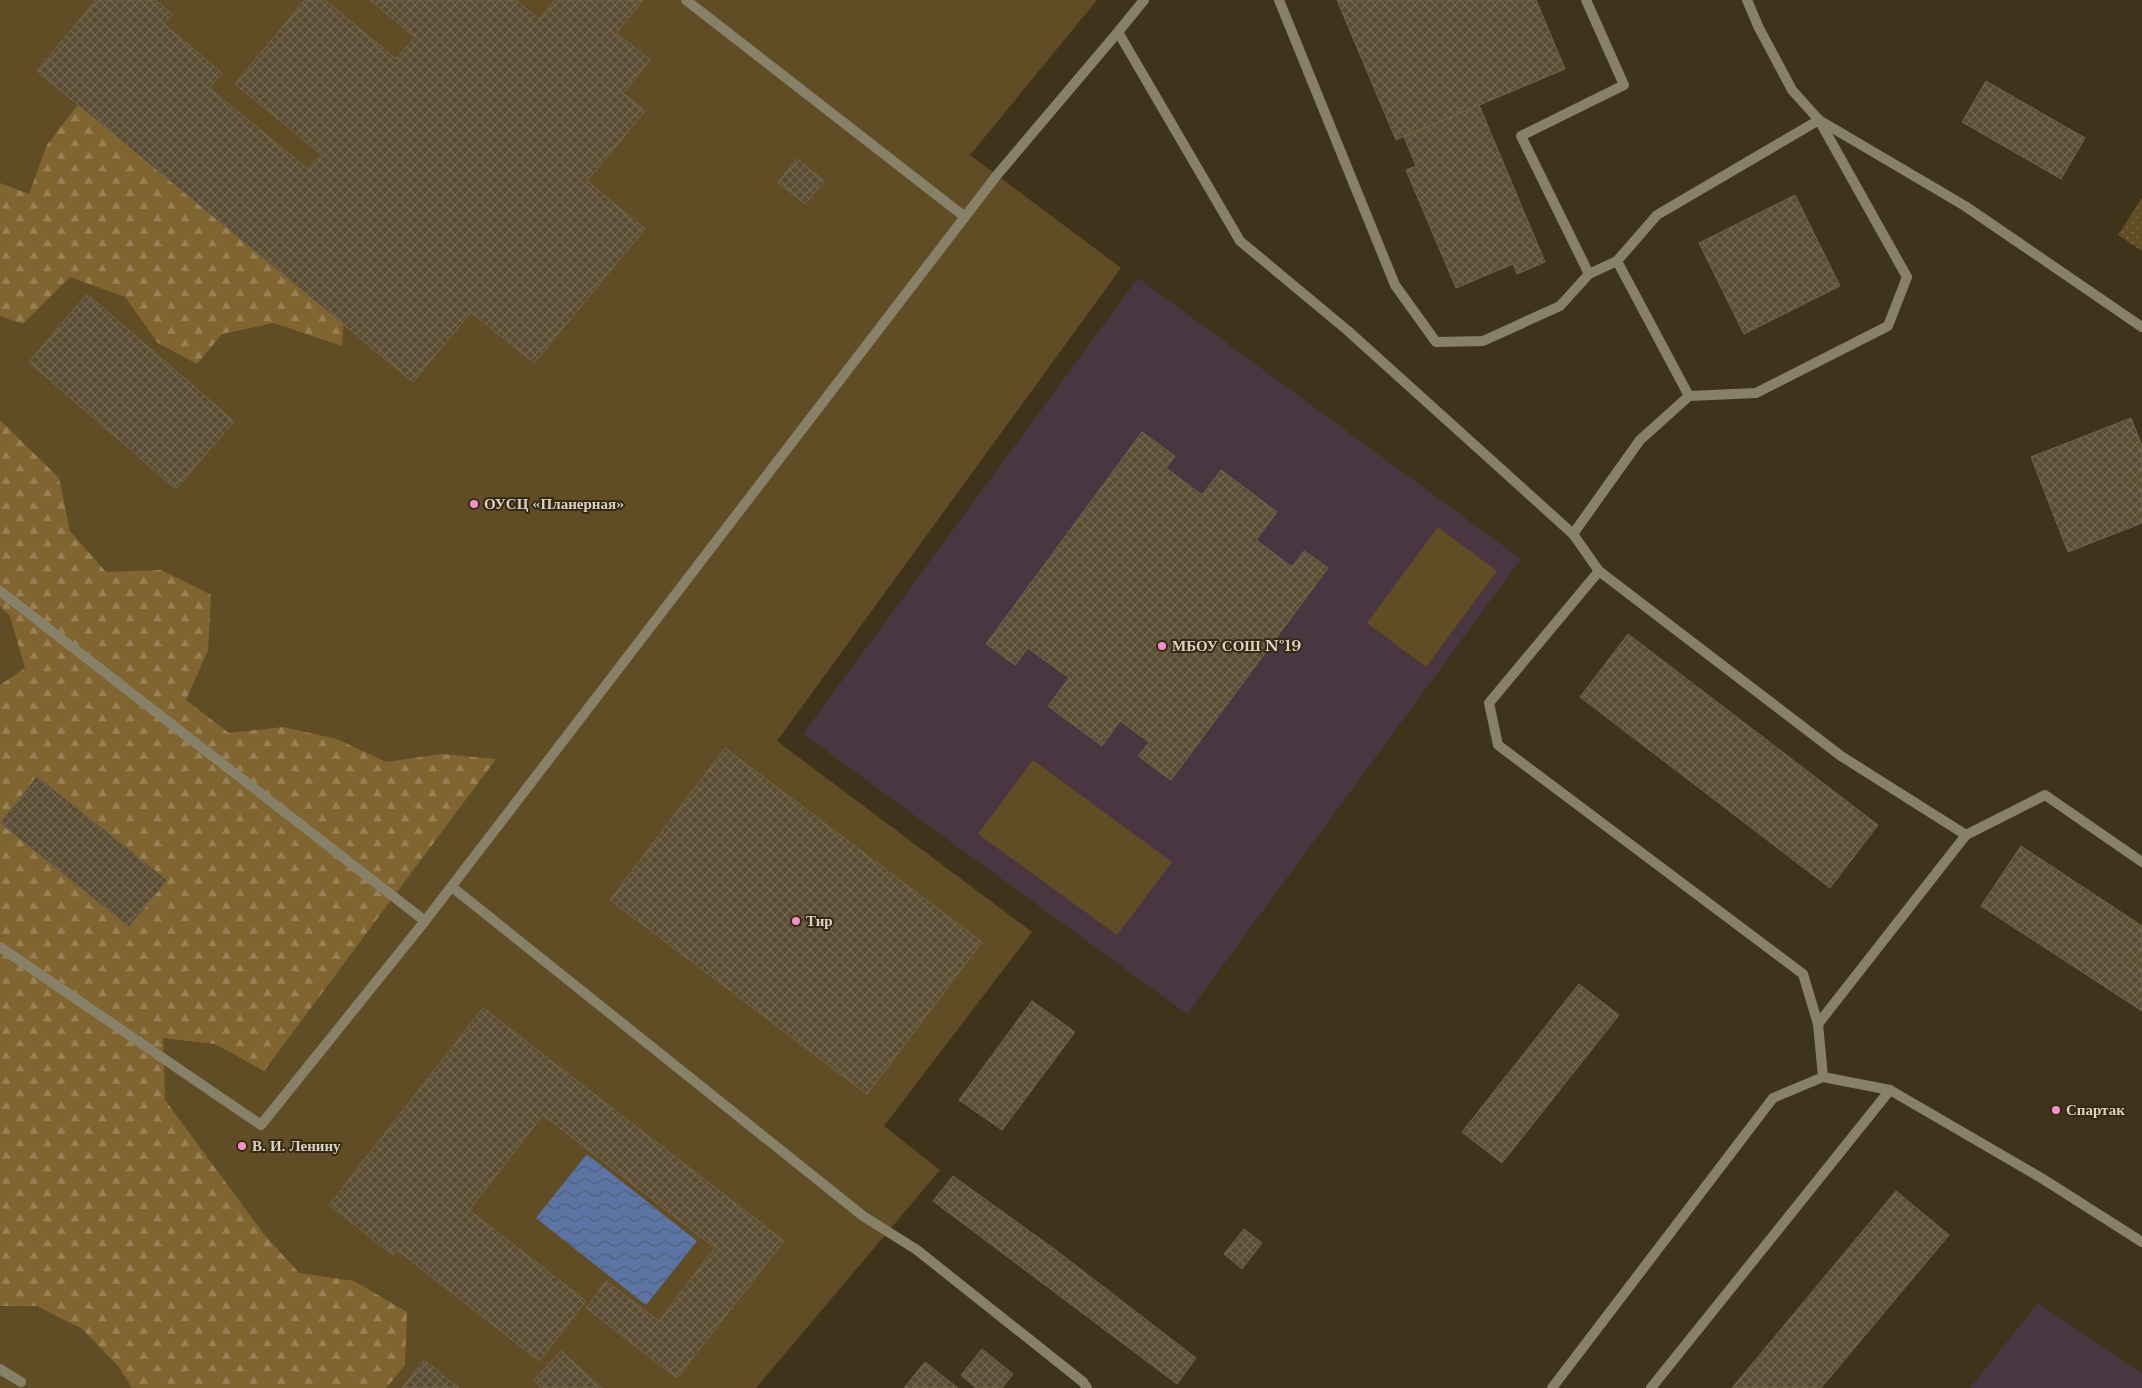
<svg xmlns="http://www.w3.org/2000/svg" width="2142" height="1388" viewBox="0 0 2142 1388" font-family="'Libre Baskerville',serif">
	<style>
		.education { fill: #493640 }
		.grass { fill: #614d25 }
		.forest { fill: url(#forest-firs) }
		.park { fill: url(#park-dots) }
		.water { fill: url(#water-waves) }
		.building { fill: url(#building-cross-hatch); stroke: #72634a }
		.lines { fill: none; stroke-linecap: round; stroke-linejoin: round }
		.lane { stroke: #878169; stroke-width: 10 }
		.street { stroke: #878169; stroke-width: 10 }
		.poi-dot { fill: #f98fc9; stroke: #352911; stroke-width: 2 }
		.labels { text-anchor: middle; stroke-width: 4; stroke-linejoin: round; paint-order: stroke }
		.poi-label { font-size: 15px; font-weight: bold; fill: #dad2c4; stroke: #352911; text-anchor: start }
	</style>
	<defs>
		<pattern id="forest-firs" width="22" height="20" patternUnits="userSpaceOnUse" patternTransform="scale(1.25)"><rect width="22" height="20" fill="#816530"/><path d="M5 1l3.5 6h-7zM16 11l3.5 6h-7z" fill="#988156"/></pattern>
		<pattern id="park-dots" width="8" height="8" patternUnits="userSpaceOnUse" patternTransform="scale(1.25)"><rect width="8" height="8" fill="#614d25"/><path d="M2 2h.1M6 6h.1" fill="none" stroke="#776643" stroke-width="1.8" stroke-linecap="round"/></pattern>
		<pattern id="water-waves" width="16" height="10" patternUnits="userSpaceOnUse" patternTransform="scale(1.25)"><rect width="16" height="10" fill="#5b74a3"/><path d="M0 5q4-4 8 0t8 0" fill="none" stroke="#515f79"/></pattern>
		<pattern id="building-cross-hatch" width="8" height="8" patternUnits="userSpaceOnUse" patternTransform="scale(1.25)"><rect width="8" height="8" fill="#5b4d34"/><path d="M0 0l8 8M0 8l8-8" fill="none" stroke="#726650"/></pattern>
	</defs>
	<rect width="100%" height="100%" fill="#40331b"/>
	<g class="education">
		<polygon points="1138,278 1521,559 1187,1014 803,734"/>
		<polygon points="2038,1303 2142,1373 2142,1388 1970,1388"/>
	</g>
	<g class="grass">
		<polygon points="0,0 1097,0 970,155 1121,268 777,741 1032,932 884,1126 940,1170 756,1388 0,1388"/>
		<polygon points="1438,527 1497,571 1426,667 1367,623"/>
		<polygon points="1033,760 1172,862 1117,935 978,834"/>
	</g>
	<g class="forest">
		<polygon points="83,98 344,316 342,346 274,323 222,334 197,364 158,343 125,297 70,277 23,324 0,316 0,183 29,194 47,145"/>
		<polygon points="0,420 59,478 70,531 106,572 161,570 211,595 208,650 186,700 229,733 283,727 337,739 386,762 442,754 496,759 264,1071 215,1044 163,1038 165,1100 263,1233 299,1273 354,1281 407,1312 405,1365 386,1388 132,1388 119,1367 82,1329 37,1306 0,1306 0,685 25,668 10,616 0,606"/>
	</g>
	<polygon class="park" points="2142,198 2142,251 2118,235"/>
	<polygon class="water" points="587,1154 697,1241 646,1305 536,1218"/>
	<g class="building">
		<polygon points="96,0 155,0 172,14 164,24 222,73 209,88 308,169 321,154 235,84 305,0 325,0 396,59 415,37 370,0 516,0 539,19 555,0 643,0 616,33 650,60 623,93 645,111 587,181 645,229 534,363 471,312 413,382 37,71"/>
		<polygon points="1337,0 1536,0 1565,69 1396,140"/>
		<polygon points="1986,81 2085,138 2061,179 1962,122"/>
		<polygon points="1479,105 1545,262 1517,274 1513,264 1456,288 1406,170 1416,166 1404,137"/>
		<polygon points="797,159 824,181 805,204 778,182"/>
		<polygon points="1795,195 1840,286 1744,334 1699,243"/>
		<polygon points="87,294 234,421 176,489 29,362"/>
		<polygon points="2131,418 2142,446 2142,523 2068,552 2031,457"/>
		<polygon points="1142,432 1175,456 1166,468 1202,495 1221,470 1277,512 1256,540 1292,567 1304,551 1328,568 1171,780 1138,756 1149,742 1120,721 1102,746 1048,706 1069,678 1028,648 1015,665 986,644"/>
		<polygon points="1628,634 1878,825 1830,888 1580,697"/>
		<polygon points="725,748 982,942 867,1094 610,900"/>
		<polygon points="37,776 167,880 129,927 0,823"/>
		<polygon points="2021,846 2142,926 2142,1011 1981,906"/>
		<polygon points="1579,984 1619,1015 1502,1163 1462,1132"/>
		<polygon points="1032,1001 1075,1032 1002,1130 959,1100"/>
		<polygon points="483,1008 784,1241 677,1378 586,1308 606,1281 659,1321 715,1248 543,1115 469,1210 586,1301 539,1361 397,1250 393,1255 329,1205"/>
		<polygon points="953,1176 1057,1251 1196,1358 1177,1384 933,1201"/>
		<polygon points="1896,1191 1949,1235 1821,1388 1732,1388"/>
		<polygon points="1244,1229 1262,1243 1242,1269 1224,1254"/>
		<polygon points="982,1349 1013,1374 1002,1388 976,1388 961,1375"/>
		<polygon points="561,1351 602,1388 542,1388 534,1380"/>
		<polygon points="424,1360 459,1388 402,1388"/>
		<polygon points="925,1362 958,1388 904,1388"/>
	</g>
	<g class="lines">
		<g class="lane">
			<polyline points="686,0 965,217"/>
			<polyline points="1279,0 1395,285 1436,342 1483,341 1560,306 1589,274 1617,261 1689,396 1640,440 1573,534"/>
			<polyline points="1586,0 1624,85 1521,136 1589,274"/>
			<polyline points="1617,261 1657,215 1819,120 1907,277 1888,326 1756,393 1689,396"/>
			<polyline points="1599,571 1489,703 1498,745 1803,974 1818,1024"/>
			<polyline points="0,591 425,921"/>
			<polyline points="452,887 863,1216 917,1250 1083,1382 1087,1388"/>
			<polyline points="0,947 261,1125 425,921 997,175 1118,32 1240,241 1347,330 1573,534 1599,571 1841,756 1966,835"/>
			<polyline points="1823,1077 1818,1024 1966,835 2045,795 2142,862"/>
			<polyline points="0,1369 21,1382"/>
			<polyline points="1651,1388 1890,1090"/>
		</g>
		<g class="street">
			<polyline points="1747,0 1759,28 1792,90 1819,120 1965,206 2142,327"/>
			<polyline points="1118,32 1144,0"/>
			<polyline points="1552,1388 1773,1098 1823,1077 1890,1090 2043,1179 2142,1242"/>
		</g>
	</g>
	<g class="poi-dot">
		<circle cx="474" cy="504" r="5"/>
		<circle cx="1162" cy="646" r="5"/>
		<circle cx="796" cy="921" r="5"/>
		<circle cx="2056" cy="1110" r="5"/>
		<circle cx="242" cy="1146" r="5"/>
	</g>
	<g class="labels">
		<g class="poi-label">
			<text x="484" y="509">ОУСЦ «Планерная»</text>
			<text x="1172" y="651">МБОУ СОШ №19</text>
			<text x="806" y="926">Тир</text>
			<text x="2066" y="1115">Спартак</text>
			<text x="252" y="1151">В. И. Ленину</text>
		</g>
	</g>
</svg>
